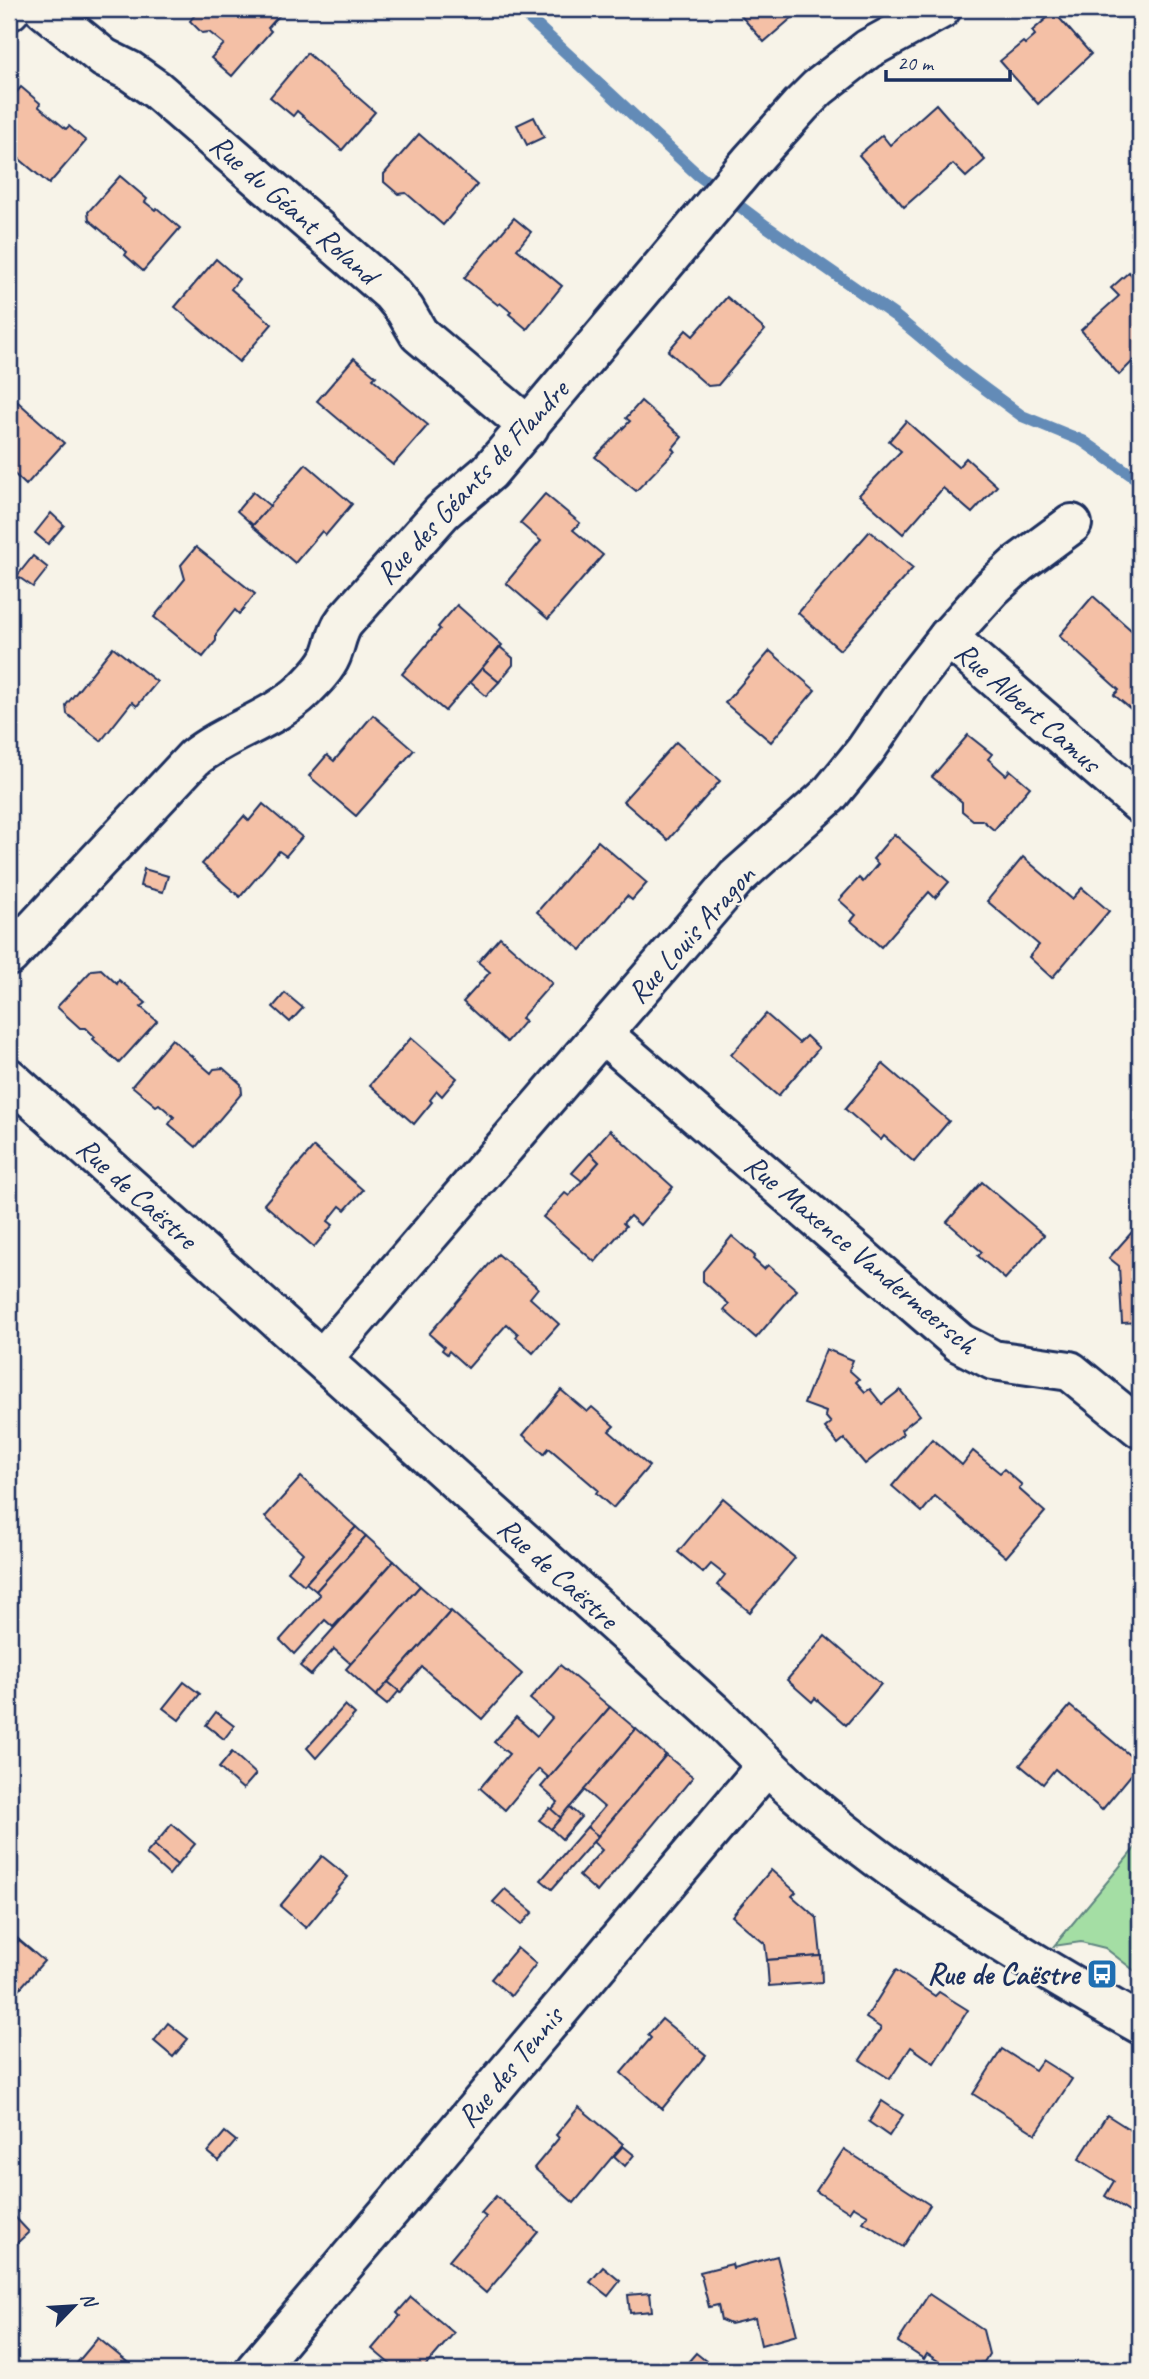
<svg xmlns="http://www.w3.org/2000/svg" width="1149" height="2379" viewBox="0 0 1149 2379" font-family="Caveat,sans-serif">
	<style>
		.green { fill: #a4dea4; stroke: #608681; stroke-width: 2 }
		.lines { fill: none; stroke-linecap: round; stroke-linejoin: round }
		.stream { stroke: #648bb7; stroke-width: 12 }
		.building { fill: #f4c0a6; stroke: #1b2f5e; stroke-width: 2 }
		.minor-casing { stroke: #1b2f5e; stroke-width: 44 }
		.minor { stroke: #f7f3e8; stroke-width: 38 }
		.labels { text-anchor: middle; stroke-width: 5; stroke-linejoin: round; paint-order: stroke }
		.street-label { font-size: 30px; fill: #1b2f5e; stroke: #f7f3e8 }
		.poi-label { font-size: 30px; font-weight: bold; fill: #1b2f5e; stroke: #f7f3e8; text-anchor: end }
	</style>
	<rect width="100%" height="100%" fill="#f7f3e8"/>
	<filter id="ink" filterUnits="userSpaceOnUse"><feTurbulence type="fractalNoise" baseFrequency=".0143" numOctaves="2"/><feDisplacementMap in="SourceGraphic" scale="14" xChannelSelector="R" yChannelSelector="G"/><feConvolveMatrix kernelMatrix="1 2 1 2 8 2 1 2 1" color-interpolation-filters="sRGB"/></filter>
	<g filter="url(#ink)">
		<polygon class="green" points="1140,1842 1140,1975 1105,1948 1081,1942 1054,1946"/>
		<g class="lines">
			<polyline class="stream" points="519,9 698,175 766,226 894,315 965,374 1022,416 1083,441 1140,481"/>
		</g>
		<g class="building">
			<polygon points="194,9 283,9 284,10 268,28 271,31 232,76 211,58 224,44 209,32 202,33 190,21 197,12"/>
			<polygon points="735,9 802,9 764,42"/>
			<polygon points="1054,12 1091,54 1038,104 1000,61 1023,42 1025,44 1035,35 1032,31"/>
			<polygon points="307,53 375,112 342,150 297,111 293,116 270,97"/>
			<polygon points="21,87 40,103 39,107 66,129 69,126 86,141 49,184 9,150 9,101"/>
			<polygon points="936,104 985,160 966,177 953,164 904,207 859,155 882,135 890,145"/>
			<polygon points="534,117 544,137 527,145 517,125"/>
			<polygon points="419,134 477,185 443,225 406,193 398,194 384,182 384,174"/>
			<polygon points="120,176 147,199 145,202 155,210 157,208 180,228 143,271 125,255 127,252 89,220 88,212"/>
			<polygon points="514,218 531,232 517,249 562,286 527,329 509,314 511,312 500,303 498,305 464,278"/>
			<polygon points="216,259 239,279 231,289 272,324 239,362 175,307"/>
			<polygon points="1129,272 1140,285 1140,354 1119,375 1081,330 1119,296 1111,288"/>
			<polygon points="727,297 765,330 718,385 708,386 668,351 686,330 693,336"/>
			<polygon points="354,358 376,376 373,379 428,425 393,465 317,401"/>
			<polygon points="9,394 64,443 26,485 9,469"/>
			<polygon points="641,401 682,437 672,449 675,451 636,491 595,457 630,421 626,418"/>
			<polygon points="906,421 958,467 966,458 997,486 972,513 943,488 903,534 859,495 901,451 889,441"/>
			<polygon points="306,464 352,504 326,535 322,531 295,563 252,526"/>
			<polygon points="253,492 270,506 253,525 237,511"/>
			<polygon points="545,494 580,523 573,530 603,555 548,619 506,583 541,541 520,523"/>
			<polygon points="51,513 64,525 48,544 35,533"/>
			<polygon points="870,531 913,568 840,650 798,613"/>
			<polygon points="196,547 255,594 239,614 235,610 216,634 216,641 203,657 154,617 185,579 181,565"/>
			<polygon points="33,556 48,568 33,587 17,576"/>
			<polygon points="1093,596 1140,638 1140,700 1132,710 1114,695 1119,690 1059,636"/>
			<polygon points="457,605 502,645 445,711 402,674 440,629 438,627"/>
			<polygon points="113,647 157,682 137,706 132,702 101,741 67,714 66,705"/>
			<polygon points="500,647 513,658 513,665 499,682 482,668"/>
			<polygon points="770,651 815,690 771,742 725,703"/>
			<polygon points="482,668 499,682 486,696 470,682"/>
			<polygon points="373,715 414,750 356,816 309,776 327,755 334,761"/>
			<polygon points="968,735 992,754 988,759 1006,775 1010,770 1030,787 994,830 982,820 973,820 962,811 962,802 932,777"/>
			<polygon points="676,742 720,781 668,840 623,801"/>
			<polygon points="263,804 302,837 286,856 279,851 240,897 202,864 244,816 249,821"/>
			<polygon points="894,834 949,882 935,898 929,892 881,947 851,921 856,915 839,900 859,878 863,882 878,864 873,859"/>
			<polygon points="598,841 647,883 632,900 627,896 581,950 537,912"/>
			<polygon points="1023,857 1072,899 1082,888 1109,911 1052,978 1029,957 1039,945 987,901"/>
			<polygon points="144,869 168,876 163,892 140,886"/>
			<polygon points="500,937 552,983 521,1018 525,1021 507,1042 463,1002 490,972 478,962"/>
			<polygon points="101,969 117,984 119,980 146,1003 141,1007 157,1021 119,1063 93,1039 95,1037 86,1028 80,1028 57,1007 92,970"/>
			<polygon points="285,993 303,1008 290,1022 273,1007"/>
			<polygon points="766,1014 799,1043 806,1036 819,1048 778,1096 731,1055"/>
			<polygon points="411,1038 457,1078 442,1096 437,1091 430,1100 432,1102 414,1124 370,1085"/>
			<polygon points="172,1039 211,1073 214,1069 223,1068 241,1084 242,1093 196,1147 169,1124 174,1117 159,1104 156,1106 132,1086"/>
			<polygon points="883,1064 949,1121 914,1162 884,1136 881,1140 845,1109"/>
			<polygon points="610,1130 673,1187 640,1225 630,1216 623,1223 626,1226 595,1262 543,1217 565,1193 569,1196 599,1162 590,1153"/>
			<polygon points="314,1147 363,1190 345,1210 340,1206 328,1221 333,1225 314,1247 264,1204"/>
			<polygon points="590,1153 599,1162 582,1181 572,1173"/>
			<polygon points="982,1182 1044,1235 1005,1279 978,1256 982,1252 947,1222"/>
			<polygon points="1140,1223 1140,1322 1122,1323 1119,1266 1109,1258"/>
			<polygon points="732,1236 755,1256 753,1259 764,1269 768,1265 797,1290 756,1338 724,1310 729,1304 703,1281 703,1271"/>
			<polygon points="498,1254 538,1288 530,1298 559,1324 533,1353 516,1337 518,1334 507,1324 468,1368 449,1351 447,1354 442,1350 444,1347 429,1334"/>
			<polygon points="826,1349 853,1360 849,1370 859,1379 856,1382 865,1392 870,1389 882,1404 900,1390 920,1415 901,1430 903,1434 865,1464 844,1439 838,1444 825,1428 831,1423 825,1416 826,1412 804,1404"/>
			<polygon points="561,1390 587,1412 592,1407 614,1426 609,1431 649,1466 613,1508 596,1493 598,1490 549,1448 544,1454 523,1435"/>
			<polygon points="932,1439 962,1465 973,1451 1000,1473 1004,1469 1022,1485 1019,1489 1045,1512 1006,1557 935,1496 922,1512 892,1486"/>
			<polygon points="301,1477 356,1527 304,1585 288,1571 303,1553 265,1517"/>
			<polygon points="723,1498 795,1558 750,1612 717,1585 725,1575 711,1564 703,1573 678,1552"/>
			<polygon points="356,1527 366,1536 316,1591 306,1583"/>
			<polygon points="366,1536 394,1561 333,1627 325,1620 294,1654 280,1640 320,1595 316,1591"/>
			<polygon points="394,1561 420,1586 351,1664 334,1649 311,1675 300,1666"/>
			<polygon points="420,1586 450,1612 376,1696 346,1669"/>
			<polygon points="451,1611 522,1674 482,1719 422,1667 400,1693 388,1682"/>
			<polygon points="825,1636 881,1684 846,1725 815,1698 812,1702 787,1680"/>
			<polygon points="560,1665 610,1707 549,1778 539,1769 505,1810 480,1788 509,1754 494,1742 516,1717 537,1736 552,1718 530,1699"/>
			<polygon points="184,1682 200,1694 179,1720 163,1708"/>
			<polygon points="388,1682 399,1691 387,1705 376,1696"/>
			<polygon points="345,1705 355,1714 316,1758 307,1748"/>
			<polygon points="1070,1706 1140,1764 1102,1810 1055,1769 1043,1784 1020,1765"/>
			<polygon points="610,1707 636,1729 561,1818 551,1810 558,1802 541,1787"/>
			<polygon points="216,1712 234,1726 224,1739 206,1725"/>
			<polygon points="636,1729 666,1755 598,1836 587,1827 604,1807 584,1790"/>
			<polygon points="232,1752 256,1774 243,1789 219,1768"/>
			<polygon points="666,1755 693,1777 597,1892 579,1876 602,1850 593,1842"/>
			<polygon points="569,1807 581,1817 562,1839 551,1829"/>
			<polygon points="550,1808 561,1818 551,1829 539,1820"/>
			<polygon points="172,1824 195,1844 177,1865 154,1845"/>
			<polygon points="587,1827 598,1836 552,1889 541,1880"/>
			<polygon points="154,1845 177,1865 169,1875 146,1854"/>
			<polygon points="322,1856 348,1877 306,1928 280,1906"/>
			<polygon points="771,1870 796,1892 792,1896 817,1918 821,1956 767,1960 765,1944 732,1916"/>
			<polygon points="505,1889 533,1912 521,1925 493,1902"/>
			<polygon points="10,1932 19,1940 9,1953 9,1933"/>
			<polygon points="19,1940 44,1961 15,1994 9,1989 9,1953"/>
			<polygon points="517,1948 536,1964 511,1996 491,1979"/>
			<polygon points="821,1956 822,1982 769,1986 767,1960"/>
			<polygon points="896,1970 935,1996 939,1992 968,2010 934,2063 911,2047 890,2079 860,2060 881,2028 866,2018"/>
			<polygon points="662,2019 706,2055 662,2109 621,2073 651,2038 648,2035"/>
			<polygon points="168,2023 188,2039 173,2057 154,2041"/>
			<polygon points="1002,2049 1035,2070 1042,2060 1072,2079 1036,2134 973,2094"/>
			<polygon points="882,2101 903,2115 889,2136 869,2122"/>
			<polygon points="579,2107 623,2144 574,2203 534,2168 559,2138 556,2135"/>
			<polygon points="1107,2115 1140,2136 1140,2201 1132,2214 1105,2196 1114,2181 1079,2159"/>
			<polygon points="225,2132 236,2141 219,2161 208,2152"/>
			<polygon points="623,2146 634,2155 625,2166 614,2156"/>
			<polygon points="844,2149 930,2205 903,2247 863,2222 868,2215 853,2206 849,2212 816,2191"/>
			<polygon points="496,2196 538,2232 486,2293 449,2261 486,2217 481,2213"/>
			<polygon points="14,2216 29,2232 15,2245 9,2238 9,2221"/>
			<polygon points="777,2256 797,2335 761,2345 755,2318 730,2324 721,2320 718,2305 709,2307 700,2272 732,2264 733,2268"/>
			<polygon points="603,2267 620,2281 608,2296 590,2282"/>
			<polygon points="650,2293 652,2311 630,2313 628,2295"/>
			<polygon points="929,2294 983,2330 989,2354 984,2362 941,2370 938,2361 927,2354 924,2359 898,2342"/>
			<polygon points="411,2297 454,2333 422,2370 397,2370 372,2349 400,2316 397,2313"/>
			<polygon points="98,2338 137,2370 71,2370"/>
			<polygon points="696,2353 717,2370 681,2370"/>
		</g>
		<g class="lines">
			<g class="minor-casing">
				<g id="minor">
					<polyline points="44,9 104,58 130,71 157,90 391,293 405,310 419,334 529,427"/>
					<polyline points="9,11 11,9"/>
					<polyline points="948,637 1140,804"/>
					<path d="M9,956L194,758C228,731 273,720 304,690C314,680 326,668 331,656C336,644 337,631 345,621L442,512L489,472L750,162L801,105L818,88L868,49L941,9"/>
					<polyline points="603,1034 960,1343 993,1360 1070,1371 1140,1428"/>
					<path d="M9,1078L712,1711C741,1739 769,1769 800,1796C904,1886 1021,1957 1140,2024"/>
					<polyline points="322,1359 736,878 829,795 865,751 911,684 948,637 992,588 1018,564 1072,524"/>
					<polyline points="255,2370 767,1765"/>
				</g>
			</g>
			<use href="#minor" class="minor"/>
		</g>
	</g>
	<defs>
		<g id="bus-square" transform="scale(1.575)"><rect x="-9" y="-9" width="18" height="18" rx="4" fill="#1f6fb2" stroke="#f7f3e8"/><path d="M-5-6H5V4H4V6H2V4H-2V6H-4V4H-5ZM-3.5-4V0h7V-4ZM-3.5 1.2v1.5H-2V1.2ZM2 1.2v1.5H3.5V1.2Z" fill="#fff"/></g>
	</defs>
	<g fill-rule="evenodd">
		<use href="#bus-square" x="1102" y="1974"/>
	</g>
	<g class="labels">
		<g class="street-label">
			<text transform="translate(294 209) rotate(41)" y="10">Rue du Géant Roland</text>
			<text transform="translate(472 482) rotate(-47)" y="10">Rue des Géants de Flandre</text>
			<text transform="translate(1028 707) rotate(41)" y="10">Rue Albert Camus</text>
			<text transform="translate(691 934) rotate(-48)" y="10">Rue Louis Aragon</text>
			<text transform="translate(137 1193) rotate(42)" y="10">Rue de Caëstre</text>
			<text transform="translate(861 1254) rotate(40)" y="10">Rue Maxence Vandermeersch</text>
			<text transform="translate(558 1573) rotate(42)" y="10">Rue de Caëstre</text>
			<text transform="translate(510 2067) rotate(-50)" y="10">Rue des Tennis</text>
		</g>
		<g class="poi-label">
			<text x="1079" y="1984">Rue de Caëstre</text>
		</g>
	</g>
	<rect width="1149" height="2379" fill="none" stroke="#f7f3e8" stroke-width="35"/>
	<rect x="18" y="18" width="1114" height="2344" fill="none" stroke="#1b2f5e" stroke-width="2.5" filter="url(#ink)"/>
	<g transform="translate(74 2306) rotate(65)" stroke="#f7f3e8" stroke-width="5" paint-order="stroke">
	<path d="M0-5L12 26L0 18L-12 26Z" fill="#1b2f5e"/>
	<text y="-10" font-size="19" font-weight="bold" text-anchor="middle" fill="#1b2f5e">N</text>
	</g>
	<path d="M886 70v10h124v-10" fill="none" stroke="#1b2f5e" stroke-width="3.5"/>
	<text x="897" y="70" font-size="21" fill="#1b2f5e" stroke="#f7f3e8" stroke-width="5" paint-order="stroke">20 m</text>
</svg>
